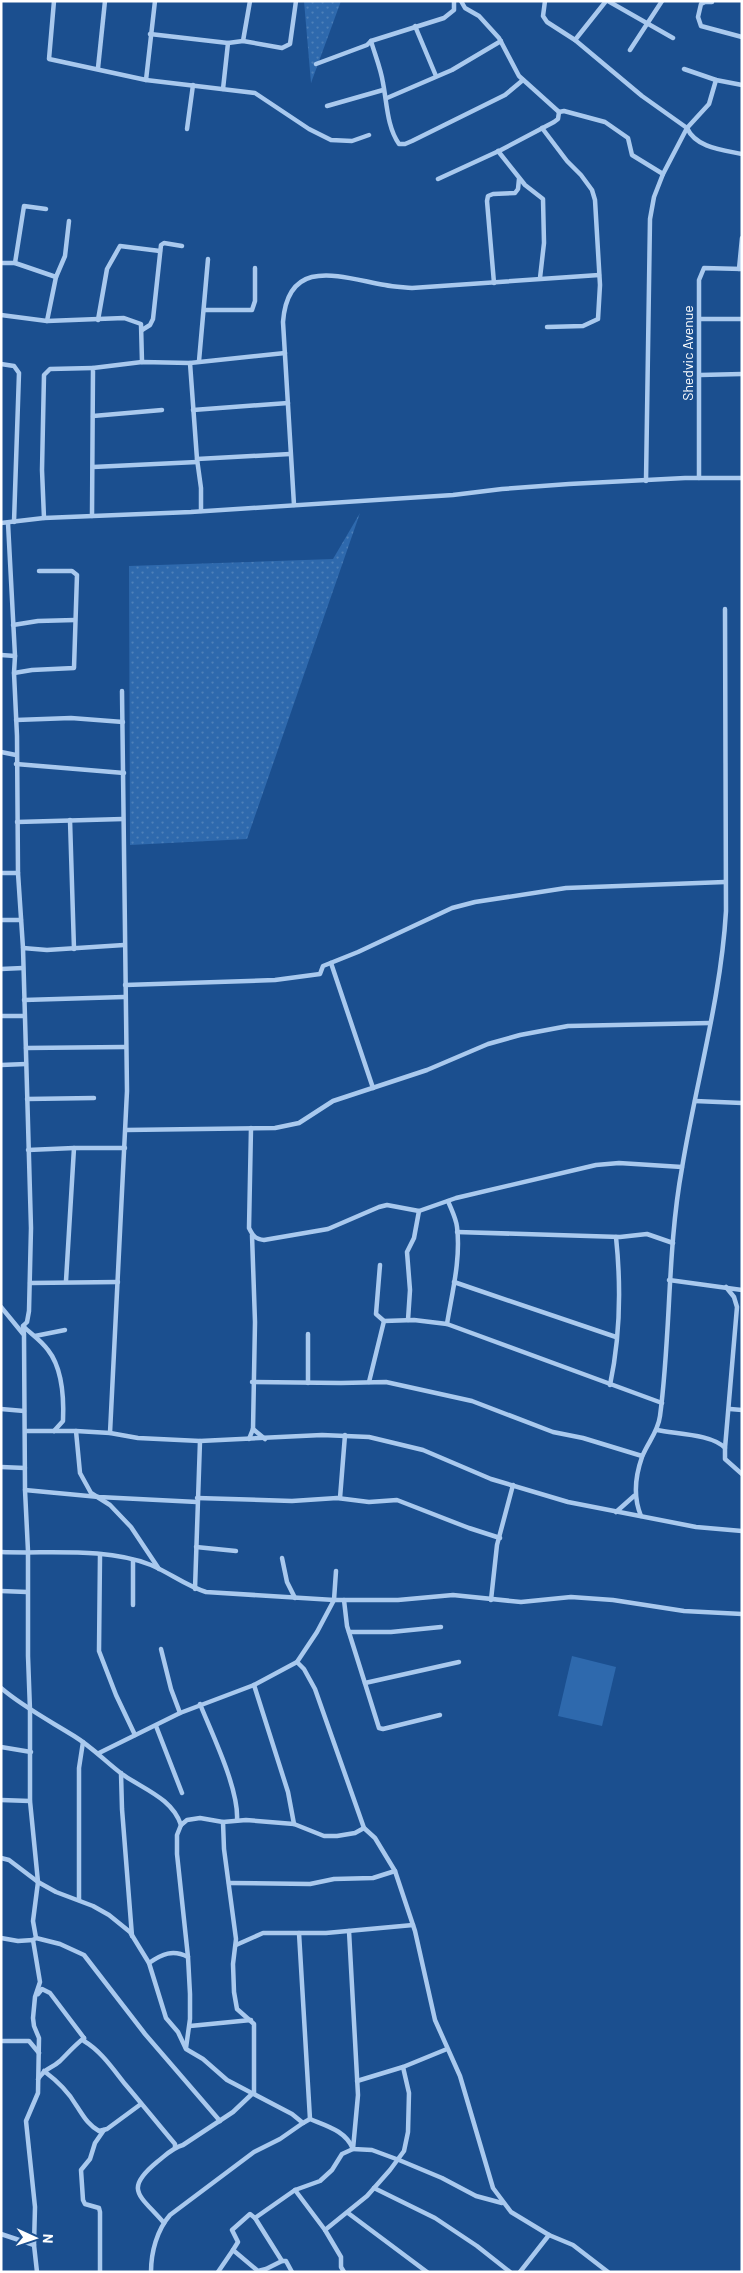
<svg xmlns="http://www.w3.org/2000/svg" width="743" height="2273" viewBox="0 0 743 2273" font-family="Barlow,sans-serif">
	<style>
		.grass { fill: url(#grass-dots) }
		.green { fill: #2e69ad }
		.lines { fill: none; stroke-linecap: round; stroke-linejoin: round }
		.minor { stroke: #a9c9ee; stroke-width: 4.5 }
		.labels { text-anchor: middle; stroke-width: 5; stroke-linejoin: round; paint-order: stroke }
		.street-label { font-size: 14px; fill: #fff; stroke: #1b4f8f }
	</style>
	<defs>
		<pattern id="grass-dots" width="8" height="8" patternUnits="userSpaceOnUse" patternTransform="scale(1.25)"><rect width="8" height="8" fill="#2e69ad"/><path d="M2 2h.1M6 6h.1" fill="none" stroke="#4d80b9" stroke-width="1.8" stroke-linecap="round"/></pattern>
	</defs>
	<rect width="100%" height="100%" fill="#1b4f8f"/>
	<g class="grass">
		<polygon points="304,1 341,1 311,83"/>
		<polygon points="360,513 247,839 130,845 129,566 333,559"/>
	</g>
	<polygon class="green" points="572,1656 616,1667 602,1726 558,1716"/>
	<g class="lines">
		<g class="minor">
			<polyline points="54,1 49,59 146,80 255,93 309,129 331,140 352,141 369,135"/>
			<polyline points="461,1 465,8 479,16 499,38 519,76 559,112"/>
			<path d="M545,1L543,16L547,22L575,40L642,96L687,128C696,148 723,150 742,154"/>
			<polyline points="608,1 673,38"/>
			<polyline points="712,2 705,2 701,4 698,17 701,26 742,37"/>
			<polyline points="415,26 436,76"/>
			<polyline points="150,34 228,43 243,41 250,1"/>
			<polyline points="575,40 606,1"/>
			<polyline points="243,41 282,48 290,44 296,1"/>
			<path d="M371,41C375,55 381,69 383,83C387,103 387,127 399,144H405L412,141L505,95L523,80"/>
			<polyline points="630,50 662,1"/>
			<polyline points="316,64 367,45 371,41 444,18 454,10 454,1"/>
			<polyline points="98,68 105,1"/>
			<polyline points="684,69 716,80 742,85"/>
			<polyline points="146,80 155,1"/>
			<polyline points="223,89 228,43"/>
			<polyline points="387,98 452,70 501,41"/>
			<polyline points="327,106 383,90"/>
			<polyline points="559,112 564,111 605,122 628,138 632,155 663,174"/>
			<polyline points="542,128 567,161 581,175 592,190 595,200 600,285 598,319 583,326 547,327"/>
			<polyline points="187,129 193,85"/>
			<polyline points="498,151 525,185 543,199 544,243 540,278"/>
			<polyline points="438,179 501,150 554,122 558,119 559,112"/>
			<polyline points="1,263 15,263 56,277"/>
			<polyline points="15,263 24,206 46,209"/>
			<polyline points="739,269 742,238"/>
			<polyline points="494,283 487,201 488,196 493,194 515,193 518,189 519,179"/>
			<polyline points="204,310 252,310 255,301 255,268"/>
			<polyline points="1,315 47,321 124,318 141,324 142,362"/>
			<polyline points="700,319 742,319"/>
			<polyline points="98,320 107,269 120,246 160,251"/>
			<polyline points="47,321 56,277 65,256 69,221"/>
			<polyline points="142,330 150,325 153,319 161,245 164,243 182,246"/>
			<polyline points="199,361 208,259"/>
			<polyline points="190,363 197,459 201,488 201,511"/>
			<polyline points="1,364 14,366 19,373 14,522"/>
			<polyline points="700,375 742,374"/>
			<polyline points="193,410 288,403"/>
			<polyline points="93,416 162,410"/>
			<polyline points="197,459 290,454"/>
			<polyline points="93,467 197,462"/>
			<polyline points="699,478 699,280 704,268 742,269"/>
			<polyline points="646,481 650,219 654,197 663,174 687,128 709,104 716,80"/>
			<path d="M294,505L283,322C288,256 340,277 385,285C394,287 403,287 412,288L599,275"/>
			<polyline points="92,516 93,368 142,362 190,363 285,353"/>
			<polyline points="44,518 42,470 44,375 50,369 93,368"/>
			<polyline points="1,523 44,518 191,512 453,495 502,489 569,484 685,478 742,478"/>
			<polyline points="8,523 15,656 14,673 17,736 18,873 23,948 31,1228 29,1311 27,1322 23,1326 24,1334"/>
			<polyline points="13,625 38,621 75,620"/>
			<polyline points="1,655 15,656"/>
			<polyline points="14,673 32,670 74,668 77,575 72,571 39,571"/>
			<polyline points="16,720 71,718 123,722"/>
			<polyline points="1,752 16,755"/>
			<polyline points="16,764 124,773"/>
			<polyline points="70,820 74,949"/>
			<polyline points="17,822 123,819"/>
			<polyline points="1,873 18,873"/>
			<polyline points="1,920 21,920"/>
			<polyline points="23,948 47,950 124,945"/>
			<polyline points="331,963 373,1088"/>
			<polyline points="1,969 23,968"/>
			<polyline points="125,985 275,980 320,974 323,966 358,952 452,908 475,902 566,888 725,882"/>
			<polyline points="24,1000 124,997"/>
			<polyline points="1,1016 23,1016"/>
			<polyline points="26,1048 125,1047"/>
			<polyline points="1,1065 26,1064"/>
			<polyline points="27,1099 94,1098"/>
			<polyline points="695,1101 742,1103"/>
			<path d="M251,1128L249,1228C253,1236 255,1239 264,1240L328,1229L379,1207L387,1205L419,1211L456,1198L596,1165L619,1163L682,1167"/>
			<polyline points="126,1130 275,1128 299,1123 333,1101 427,1070 488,1044 520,1035 568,1026 710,1023"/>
			<polyline points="28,1150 74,1148 125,1148"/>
			<polyline points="457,1232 620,1237 647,1234 673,1243"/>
			<polyline points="380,1265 376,1314 384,1321 414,1320 447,1324 662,1403"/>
			<polyline points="669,1280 742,1290"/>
			<polyline points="66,1281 74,1148"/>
			<polyline points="454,1282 616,1337"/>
			<polyline points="30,1283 118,1282"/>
			<polyline points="1,1307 24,1335 25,1490 28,1551 28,1656 30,1710 30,1801 38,1882 33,1921 36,1938 33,1940 40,1982 35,1997 33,2018 34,2026 39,2038 38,2093 26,2121 35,2207 34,2245 37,2272"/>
			<polyline points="408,1320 410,1290 407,1252 414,1238 419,1211"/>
			<path d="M447,1324C452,1293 461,1259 457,1227C456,1218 451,1209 448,1201"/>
			<path d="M23,1326C31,1334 41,1340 48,1350C63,1369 64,1398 63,1421L54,1431"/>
			<polyline points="35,1336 65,1330"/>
			<polyline points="252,1382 341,1383 386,1382 472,1401 553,1432 583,1438 642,1456"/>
			<polyline points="369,1382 384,1321"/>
			<polyline points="308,1383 308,1334"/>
			<path d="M610,1385C620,1338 621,1285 616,1237"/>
			<polyline points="1,1409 24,1411"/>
			<polyline points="730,1409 742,1410"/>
			<polyline points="253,1429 265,1439"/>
			<path d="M657,1430C676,1434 712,1434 725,1448V1459L742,1474"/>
			<polyline points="26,1431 76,1431 110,1433 138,1438 200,1441 322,1435 369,1437 423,1450 491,1479 568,1502 696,1527 742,1531"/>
			<polyline points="76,1431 80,1473 91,1493 110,1505 131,1527 159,1569"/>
			<polyline points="110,1433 127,1091 122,691"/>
			<polyline points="249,1439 253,1429 255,1322 252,1235"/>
			<polyline points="725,1448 737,1307 734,1297 726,1287"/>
			<polyline points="1,1467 25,1468"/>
			<polyline points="25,1490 99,1497 197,1502"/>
			<polyline points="197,1498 292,1501 337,1498 369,1502 397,1500 469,1528 500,1538"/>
			<polyline points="340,1498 345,1435"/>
			<polyline points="616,1512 634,1496"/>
			<path d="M641,1516C633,1497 635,1477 642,1457C648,1442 658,1432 660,1416C671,1334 667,1250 682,1168C696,1082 721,998 726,911L725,609"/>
			<polyline points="196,1547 236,1551"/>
			<path d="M1,1552C49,1554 105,1547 151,1565C170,1573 186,1586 206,1592L334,1600H398L453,1595L521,1602L571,1597L613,1600L684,1611L742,1614"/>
			<polyline points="100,1555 99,1651 116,1695 135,1735"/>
			<polyline points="282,1558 287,1582 295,1598"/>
			<polyline points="195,1589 200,1441"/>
			<polyline points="1,1591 27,1592"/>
			<polyline points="344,1600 347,1626 379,1728 383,1729 440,1715"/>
			<polyline points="491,1600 497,1545 513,1485"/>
			<polyline points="133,1605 133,1560"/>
			<polyline points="349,1632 391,1632 441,1627"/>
			<polyline points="161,1649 171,1689 180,1713"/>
			<polyline points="297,1662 304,1669 315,1689 364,1828 375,1838 395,1871 415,1931 435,2020 460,2076 493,2188 511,2212 549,2235 573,2245 608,2272"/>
			<polyline points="365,1683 459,1662"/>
			<polyline points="254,1685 288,1792 294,1824"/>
			<path d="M1,1688C23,1707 50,1721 74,1736C92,1747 106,1762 122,1774C143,1789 172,1798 181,1825"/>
			<path d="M200,1704C212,1734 239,1789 237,1820"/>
			<polyline points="156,1726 182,1793"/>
			<polyline points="1,1747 31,1752"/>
			<polyline points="99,1753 180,1713 254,1685 297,1662 317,1632 334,1600 336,1571"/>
			<polyline points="121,1773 122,1809 132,1936"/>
			<polyline points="1,1800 30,1801"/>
			<polyline points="223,1822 224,1849 236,1939 233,1964 234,1992 237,2009 254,2024 254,2093"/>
			<path d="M1,1858L9,1860L38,1882L56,1892L93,1906L109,1915L130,1932L149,1963L166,2018L178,2032L186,2049L203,2059L227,2080L292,2114L303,2123L310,2119C327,2126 346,2131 353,2149L372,2150L399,2160L442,2178L476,2196L502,2203"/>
			<polyline points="229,1883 310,1884 334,1879 373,1878 395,1871"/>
			<polyline points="79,1900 79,1768 83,1742"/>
			<polyline points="299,1933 310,2119"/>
			<polyline points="1,1938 18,1941 33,1940"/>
			<polyline points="36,1938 60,1944 84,1955 145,2034 220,2121"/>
			<polyline points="236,1945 263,1933 326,1933 413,1925"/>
			<path d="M149,1963C162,1954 173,1949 188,1957"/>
			<polyline points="38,1994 42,1989 50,1993 84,2038"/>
			<polyline points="190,2026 251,2020"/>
			<polyline points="1,2041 29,2041 39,2053"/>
			<polyline points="186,2048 190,2019 190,1994 188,1957 177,1854 177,1835 181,1825 187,1820 200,1818 223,1822 246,1820 294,1824 324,1836 337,1836 355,1833 364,1828"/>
			<path d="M44,2071C56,2080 68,2091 76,2105C83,2115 87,2124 99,2131L107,2129L141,2104"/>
			<path d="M38,2079C47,2066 50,2070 60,2061C68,2053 75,2045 84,2038V2041C101,2051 113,2069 125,2084C142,2104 158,2124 175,2144V2147"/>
			<polyline points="357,2081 403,2067 447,2049"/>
			<polyline points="374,2188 435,2218 477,2246 510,2272"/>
			<polyline points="295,2190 325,2230 341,2257 341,2267 344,2272"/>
			<polyline points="348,2213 427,2272"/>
			<path d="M164,2223C140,2195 123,2190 157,2162C166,2155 172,2148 183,2145L233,2112L253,2093"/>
			<polyline points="325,2230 367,2196 390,2170 404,2151 408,2132 409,2093 403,2067"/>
			<polyline points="1,2234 34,2245"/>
			<polyline points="233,2250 238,2242 232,2230 250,2214 255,2218 295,2190 320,2181 332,2170 342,2154 353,2149 358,2095 349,1931"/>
			<polyline points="282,2261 286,2261 292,2272"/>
			<polyline points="100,2272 100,2212 99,2208 85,2204 83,2200 81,2170 90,2159 95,2143 104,2130"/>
			<path d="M151,2272C151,2252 157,2230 170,2215L254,2152L280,2139L303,2123"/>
			<polyline points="218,2272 233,2250 258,2271 266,2269 282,2261 255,2218"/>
			<polyline points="520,2272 549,2235"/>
		</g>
	</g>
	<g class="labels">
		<g class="street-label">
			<text transform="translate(688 353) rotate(-90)" y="5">Shedvic Avenue</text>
		</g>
	</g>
	<rect width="743" height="2273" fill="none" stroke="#ffffff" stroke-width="5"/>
	<g transform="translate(35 2238) rotate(93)" stroke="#1b4f8f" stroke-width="4" paint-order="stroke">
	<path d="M0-4L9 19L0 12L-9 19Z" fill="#ffffff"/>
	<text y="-8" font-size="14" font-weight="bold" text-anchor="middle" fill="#ffffff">N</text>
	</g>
</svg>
